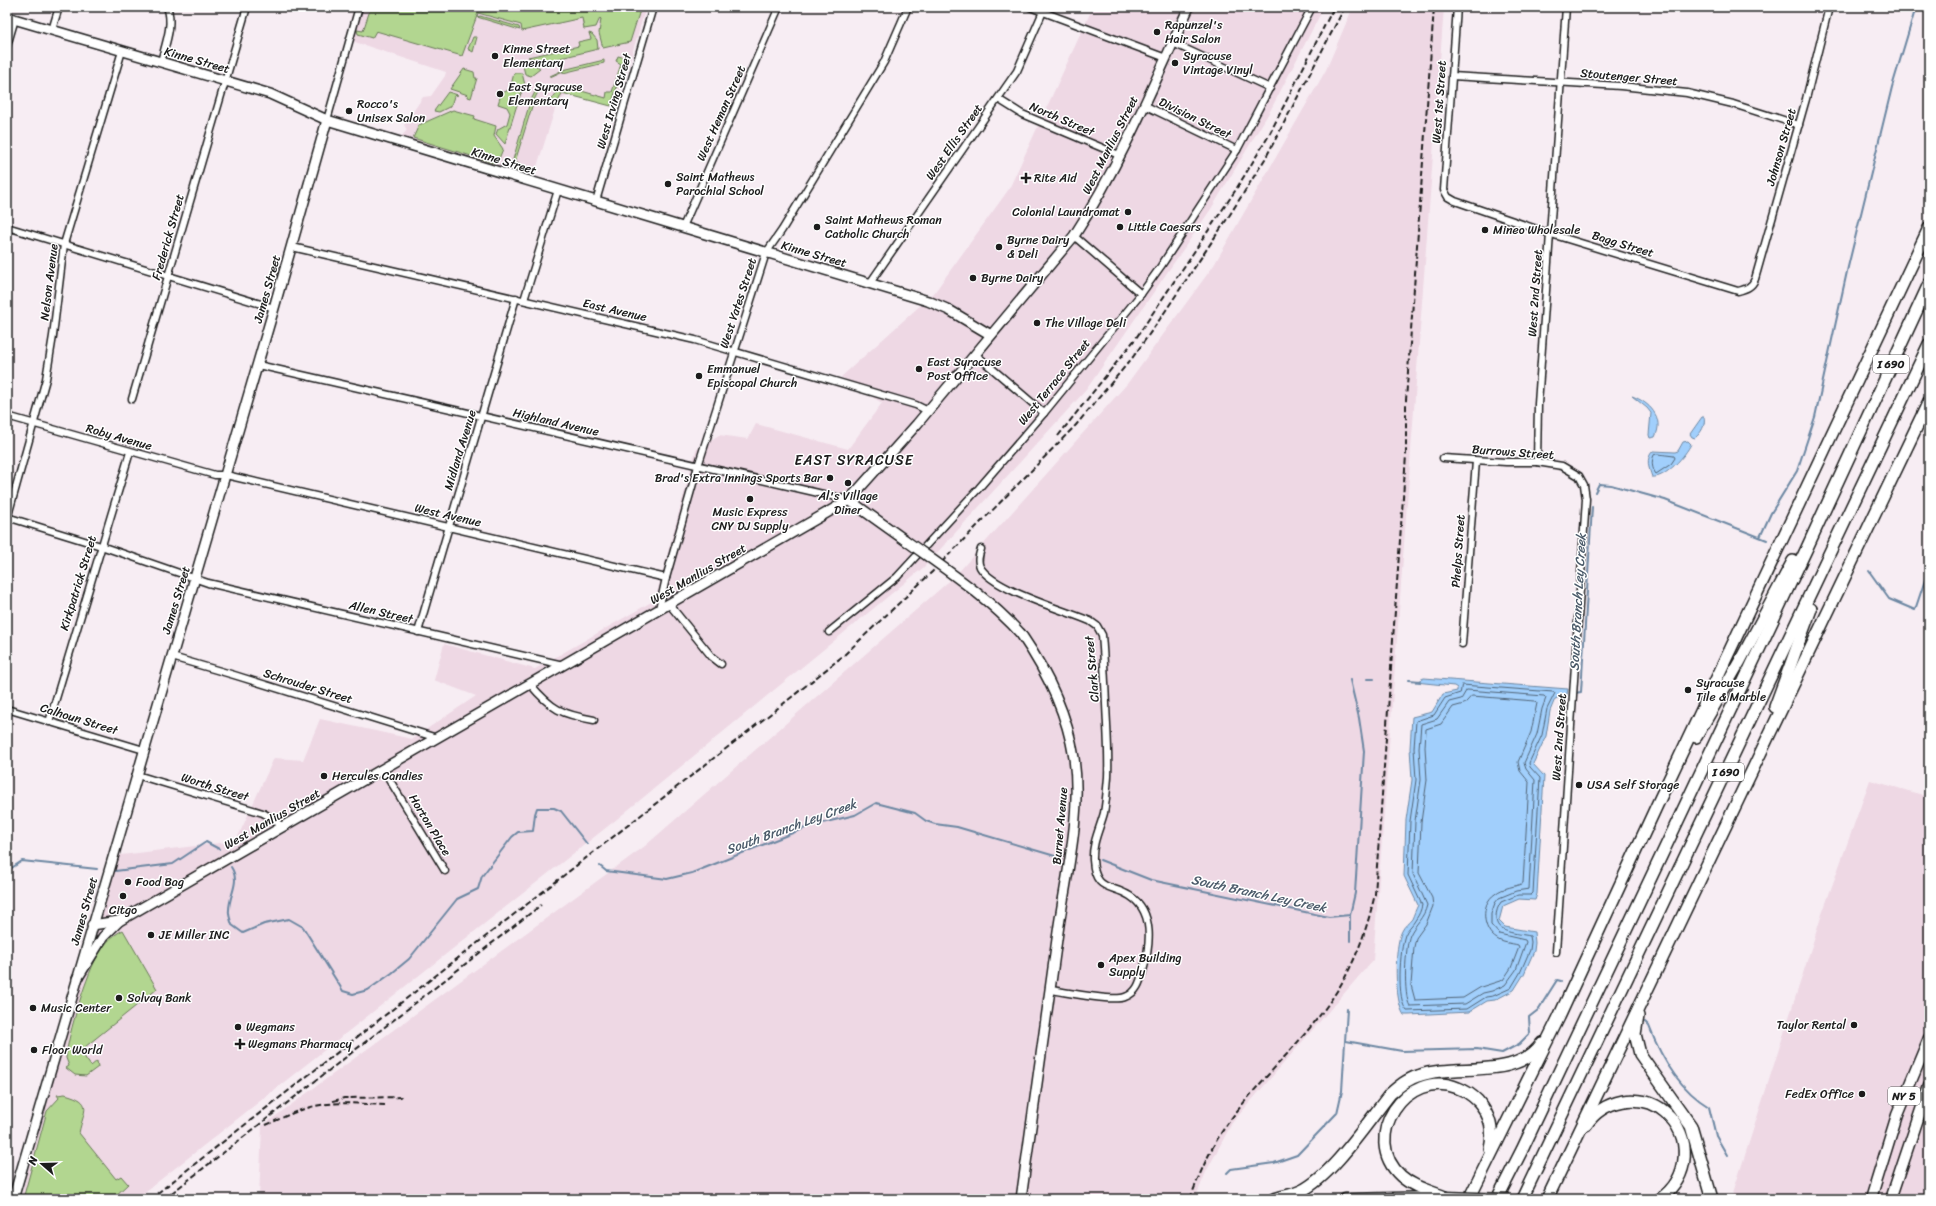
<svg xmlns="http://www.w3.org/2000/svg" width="1936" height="1206" viewBox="0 0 1936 1206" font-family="Sriracha,sans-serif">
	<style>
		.built { fill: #eed8e4 }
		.green { fill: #b2d690; stroke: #677956 }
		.water { fill: #a1cffc; stroke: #6c87a2 }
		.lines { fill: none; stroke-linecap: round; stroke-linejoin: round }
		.shore { stroke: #516476; stroke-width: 1 }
		.stream { stroke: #6c87a2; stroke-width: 2 }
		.street-casing { stroke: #1c1c1c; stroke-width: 9 }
		.secondary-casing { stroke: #1c1c1c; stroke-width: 12 }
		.primary-casing { stroke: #1c1c1c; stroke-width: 13 }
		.highway-casing { stroke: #1c1c1c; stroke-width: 14 }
		.street { stroke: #fff; stroke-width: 6 }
		.secondary { stroke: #fff; stroke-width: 9 }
		.primary { stroke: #fff; stroke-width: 10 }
		.highway { stroke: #fff; stroke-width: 11 }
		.rail { stroke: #1c1c1c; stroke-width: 2; stroke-dasharray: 6 3; stroke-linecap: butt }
		.secondary-bridge-casing { stroke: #1c1c1c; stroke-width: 12; stroke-linecap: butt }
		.primary-bridge-casing { stroke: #1c1c1c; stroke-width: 13; stroke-linecap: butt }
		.secondary-bridge { stroke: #fff; stroke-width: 9 }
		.primary-bridge { stroke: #fff; stroke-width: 10 }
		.poi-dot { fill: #1c1c1c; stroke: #fff; stroke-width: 1.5 }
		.labels { text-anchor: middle; stroke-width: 3; stroke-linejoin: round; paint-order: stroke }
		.shield { fill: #fff; stroke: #606060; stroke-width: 1 }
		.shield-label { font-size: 11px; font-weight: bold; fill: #1c1c1c }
		.poi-label { font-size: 12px; fill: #1c1c1c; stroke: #fff; text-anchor: start }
		.street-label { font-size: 12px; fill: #1c1c1c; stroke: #fff }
		.water-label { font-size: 13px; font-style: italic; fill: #4b5b6a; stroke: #fff }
		.quarter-label { font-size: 14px; letter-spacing: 1px; fill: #1c1c1c; stroke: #fff }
	</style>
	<rect width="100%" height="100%" fill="#f7edf3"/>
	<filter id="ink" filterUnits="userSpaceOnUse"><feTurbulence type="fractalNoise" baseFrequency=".025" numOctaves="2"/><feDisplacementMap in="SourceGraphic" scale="8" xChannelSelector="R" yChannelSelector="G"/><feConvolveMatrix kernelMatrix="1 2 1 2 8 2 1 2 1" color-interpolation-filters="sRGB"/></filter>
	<g filter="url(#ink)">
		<g class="built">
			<polygon points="362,7 646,7 617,103 571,92 557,103 533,179 400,138 407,130 404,125 423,97 431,96 445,76 446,72 352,41"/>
			<polygon points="1093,7 1324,7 1270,111 1211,209 1086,390 924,567 617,819 136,1199 20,1199 113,856 236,841 274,758 303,760 320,719 412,739 476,696 434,680 444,644 535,669 655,600 696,450 719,435 748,439 756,424 848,449 882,403 841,377 934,293 1009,189"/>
			<polygon points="1353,7 1444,7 1373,960 1232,1123 1206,1172 1195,1199 259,1199 262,1126 645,846 955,576 1127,384 1214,265 1326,70"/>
			<polygon points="1870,780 1926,796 1929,789 1929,1199 1731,1199 1822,914"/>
		</g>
		<g class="green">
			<polygon points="371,7 641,7 630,42 603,48 599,33 601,19 600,18 596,27 584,29 582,18 522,31 521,25 478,13 462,56 376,31 372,38 358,34 357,30 363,31"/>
			<polygon points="480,16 519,27 520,30 477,17"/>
			<polygon points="589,33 592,34 597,40 598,49 544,62 528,57 579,46 578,42 591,39"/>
			<polygon points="473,37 477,37 473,52 468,49"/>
			<polygon points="618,56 626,58 611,106 562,93 556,107 548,105 557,92 575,85 578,90 606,98 607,92 612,92 621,64 616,61"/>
			<polygon points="604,60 604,63 563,73 563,71 550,77 550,76 563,70"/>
			<polygon points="531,64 539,67 540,69 531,76 525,74 523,66"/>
			<polygon points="464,69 474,72 475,78 477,78 471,98 468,97 468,95 450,89"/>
			<polygon points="514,73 522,73 525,85 519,98 505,144 496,134 498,129 507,124 510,113 507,107 498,104 501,94 510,89"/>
			<polygon points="536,90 538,92 534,100 515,162 521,165 519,171 512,168 512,163 530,102"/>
			<polygon points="448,92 458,95 454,96 451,106 439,112 434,111"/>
			<polygon points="453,110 475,116 474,119 496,126 494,136 503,149 498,161 494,163 413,138 419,125"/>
			<path d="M123,930L157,989L80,1051L91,1066L97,1061L98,1067L86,1076L75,1075L66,1068L69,1066L66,1058C67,1037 88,970 99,953C105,943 113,935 123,930Z"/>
			<path d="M65,1094C94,1102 84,1109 79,1133L116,1179L121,1176L128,1184L112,1199H23L47,1111L59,1098L57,1095Z"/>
		</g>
		<g class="water">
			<path d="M1632,396C1649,402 1665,418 1655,437L1650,438L1649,435L1651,413L1647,408Z"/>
			<path d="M1702,417H1704C1706,425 1701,433 1695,438L1692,437L1690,434Z"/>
			<path d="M1688,441L1691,444C1686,455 1665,479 1652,477C1649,468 1645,459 1653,451L1675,452L1678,451L1683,442Z"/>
			<path d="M1424,678L1568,689L1567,694L1555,699L1550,711L1546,736L1533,764L1544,776L1537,894L1535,900L1519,899L1503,906L1499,921L1505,927L1534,932L1535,943L1534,951L1524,974L1514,990L1495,1000L1487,1001L1469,1012L1409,1015H1404C1394,1001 1394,946 1402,931C1404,926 1409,923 1412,919C1414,914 1416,909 1418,905L1404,876L1406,820L1412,780L1410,748L1412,717L1432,712L1443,694L1457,691V688L1454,686L1415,682Z"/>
		</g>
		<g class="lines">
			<g class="shore">
				<path d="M1658,454L1674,456L1675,458L1671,464L1656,474C1652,469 1651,461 1654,455Z"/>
				<path d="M1462,685L1553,692L1555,693L1547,709L1542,735L1529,763L1530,767L1540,778L1533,893L1531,895H1518L1501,902C1498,906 1496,912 1496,917C1495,934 1518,933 1530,936L1531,942L1530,950L1520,973L1511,988L1493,996L1486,997L1467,1009L1407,1011C1396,1000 1400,949 1405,935C1407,929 1413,925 1416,919C1419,915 1421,910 1422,905L1408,875L1410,821L1416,780L1414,748L1416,721L1434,715L1445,698L1460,693Z"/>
				<path d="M1467,690L1544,696L1546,698L1542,709L1537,734L1524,763L1526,769L1535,780L1529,889L1516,891L1499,898L1495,903L1491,914V925L1499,934L1525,940L1526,942L1516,970L1505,985L1492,991L1483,993L1465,1004L1410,1006C1403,996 1405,947 1410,935C1415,924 1424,918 1427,905L1413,874L1415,821L1421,780L1419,748L1421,724L1437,719L1449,702L1461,699Z"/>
				<path d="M1472,696L1535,701L1537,703L1531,732L1518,762L1520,771L1529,782L1523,883C1516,887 1503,887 1495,894C1480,904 1482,930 1497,939C1502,943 1511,943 1518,945L1519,947L1511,968L1503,980L1481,987L1463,998L1415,1000L1411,985L1414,947L1416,938L1426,924L1433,906L1432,898L1419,873L1421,822L1427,780L1425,747L1426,729L1441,724L1453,707L1464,704Z"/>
			</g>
			<g class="stream">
				<polyline points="1595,492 1599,484 1611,485 1665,500 1767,540"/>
				<polyline points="1760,537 1771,513 1797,471 1815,417 1848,267 1892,87 1916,7"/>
				<polyline points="1869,571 1889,599 1915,610 1929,568"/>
				<polyline points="1367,679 1374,679"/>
				<polyline points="1409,680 1420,681"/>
				<polyline points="1575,693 1581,692 1592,507"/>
				<polyline points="1100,860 1151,880 1329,917 1350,915 1355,893 1364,751 1359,718 1350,680"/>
				<polyline points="600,866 606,871 667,879 692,873 810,826 855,815 876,803 915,813 926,821 935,824 957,827 1055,856"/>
				<path d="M231,867C241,882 229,894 229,910C228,915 231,921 232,925L243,933L264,924L289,919L303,927L343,991L353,994L368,990L392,973L409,959L457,899L478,889L482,876L512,837L518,832L533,831L535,814L537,808H554L561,811L587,844"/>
				<polyline points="7,871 22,861 97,869"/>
				<polyline points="115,871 173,864 206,842 219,849"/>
				<polyline points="1350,941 1350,915"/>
				<path d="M1645,1022L1649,1026C1661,1058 1679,1089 1709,1107L1716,1136L1727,1155"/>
				<polyline points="1346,1041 1402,1051 1477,1049 1502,1053 1519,1044 1530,1033 1529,1017 1538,1010 1557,980 1561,981"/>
				<polyline points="1227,1173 1231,1169 1274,1163 1297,1155 1337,1113 1342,1091 1347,1009"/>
			</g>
			<g class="street-casing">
				<g id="street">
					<polyline points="1030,7 1166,58"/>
					<path d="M1457,7L1444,190L1448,197L1455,201L1551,234L1738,291C1746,289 1752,287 1755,279L1806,99L1829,7"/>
					<polyline points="52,30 59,7"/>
					<polyline points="1173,43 1270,88"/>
					<polyline points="7,46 15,19"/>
					<path d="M161,62C165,45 174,24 167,7"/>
					<polyline points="1452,76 1621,86 1687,93 1733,104 1799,125"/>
					<polyline points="998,99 1022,114 1119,155"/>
					<polyline points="1144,105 1237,150"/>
					<polyline points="327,120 359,7"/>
					<polyline points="596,201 653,7"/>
					<polyline points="7,227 274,308"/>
					<polyline points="683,227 779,7"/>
					<polyline points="1074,236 1141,294"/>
					<polyline points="292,247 695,340 916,405 928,411"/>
					<polyline points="870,283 1017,71 1045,7"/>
					<polyline points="524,300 558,190"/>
					<polyline points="975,354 1044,413"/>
					<polyline points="258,365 849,500"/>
					<polyline points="132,399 247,7"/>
					<polyline points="7,416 215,475 226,475 666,578"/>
					<polyline points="1443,458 1506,462 1537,462 1562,466 1579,476 1584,485 1586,499 1556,952"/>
					<polyline points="1537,462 1538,404 1566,7"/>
					<polyline points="7,517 101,546 208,583 563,665"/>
					<polyline points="7,519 46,379 53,336 64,244 122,51"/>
					<path d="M981,549C979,555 977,561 980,567C993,590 1064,610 1090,621L1097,626L1102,635C1104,658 1105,681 1106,704C1107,728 1109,753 1108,777C1107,788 1106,802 1104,813C1100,828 1092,843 1093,860C1095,892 1111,884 1130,896C1155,912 1150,947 1143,971C1140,982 1137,993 1125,997C1113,1002 1066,992 1050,990"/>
					<polyline points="669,604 712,657 721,664"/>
					<polyline points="659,609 666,578 698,466 766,253 782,230 884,62 908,7"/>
					<polyline points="418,632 516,298"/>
					<polyline points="829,632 897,577 979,488 1044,413 1141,294 1161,266 1237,150 1312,7"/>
					<polyline points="1462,644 1476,461"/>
					<polyline points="172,657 234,675 437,738"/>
					<path d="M530,684C552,710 561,714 594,720"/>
					<polyline points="7,709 144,750"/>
					<polyline points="49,722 130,452"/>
					<polyline points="383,769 445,871"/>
					<polyline points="137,775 263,813 275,820 282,827"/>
				</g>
			</g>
			<g class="secondary-casing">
				<g id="secondary">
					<polyline points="7,17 270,94 327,120 928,301 949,310 991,335"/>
					<polyline points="849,500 905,540"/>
					<path d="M1021,634C1047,672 1067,712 1074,758C1082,816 1066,875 1058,932C1046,1021 1033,1110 1021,1199"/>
					<polyline points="92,925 119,921"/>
					<path d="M77,979L103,937L119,921L849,500L917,424L1074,236C1120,165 1154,84 1189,7"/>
					<polyline points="13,1199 274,308 327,120"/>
				</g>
			</g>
			<g class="primary-casing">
				<g id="primary">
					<polyline points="1345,1199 1441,1197"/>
					<polyline points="1871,1199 1897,1115 1929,1038"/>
					<polyline points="1891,1199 1929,1086"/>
				</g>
			</g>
			<g class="highway-casing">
				<g id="highway">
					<polyline points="1775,707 1811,609"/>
					<polyline points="1696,737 1740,661 1793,561"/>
					<polyline points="1638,1016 1635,1034 1640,1054 1691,1126 1712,1199"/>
					<path d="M1586,1125C1602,1100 1641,1091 1665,1112C1693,1136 1690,1178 1660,1199"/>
					<path d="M1445,1197C1430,1191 1413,1187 1401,1176C1359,1138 1406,1067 1458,1088C1466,1091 1472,1095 1478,1101C1491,1116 1494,1131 1490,1149"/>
					<path d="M1274,1199C1283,1196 1293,1195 1301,1191C1332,1176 1367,1123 1390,1094C1398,1087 1407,1079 1418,1076C1457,1062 1516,1081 1542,1043"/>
					<polyline points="1469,1199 1559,1017 1657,805 1929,228"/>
					<polyline points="1497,1199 1522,1150 1806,550 1929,284"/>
					<polyline points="1522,1199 1929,344"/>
					<polyline points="1547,1199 1929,401"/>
				</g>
			</g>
			<use href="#street" class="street"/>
			<use href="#secondary" class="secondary"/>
			<use href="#primary" class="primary"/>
			<use href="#highway" class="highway"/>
			<g class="rail">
				<polyline points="1058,436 1136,338 1235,191 1268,137 1334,7"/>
				<polyline points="333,1101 344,1098 403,1097"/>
				<path d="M266,1125C282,1118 297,1110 315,1106C337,1101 363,1104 385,1105"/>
				<polyline points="150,1199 783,704 843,656 932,572 1076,425 1133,357 1160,319 1229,216 1265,159 1345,7"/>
				<polyline points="164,1199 541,905"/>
				<path d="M1190,1199C1200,1173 1211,1146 1228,1123C1259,1080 1301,1044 1331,1000C1354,967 1366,933 1375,894L1406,455V400L1434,7"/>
			</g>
			<g class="secondary-bridge-casing">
				<path id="secondary-bridge" d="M905,540C945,569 988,597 1021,634"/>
			</g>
			<g class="primary-bridge-casing">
				<polyline id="primary-bridge" points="1445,1197 1509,1199"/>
			</g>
			<use href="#secondary-bridge" class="secondary-bridge"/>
			<use href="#primary-bridge" class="primary-bridge"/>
		</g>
	</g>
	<g class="poi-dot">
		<circle cx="1157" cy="32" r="4"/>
		<circle cx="495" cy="56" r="4"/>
		<circle cx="1175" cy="63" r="4"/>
		<circle cx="500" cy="94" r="4"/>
		<circle cx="349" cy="111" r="4"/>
		<path d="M1024 172h4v4h4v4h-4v4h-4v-4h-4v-4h4z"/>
		<circle cx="668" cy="184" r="4"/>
		<circle cx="1128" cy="212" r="4"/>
		<circle cx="817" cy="227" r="4"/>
		<circle cx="1120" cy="227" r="4"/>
		<circle cx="1485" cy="230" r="4"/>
		<circle cx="999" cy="247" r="4"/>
		<circle cx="973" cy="278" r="4"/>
		<circle cx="1037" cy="323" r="4"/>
		<circle cx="919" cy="369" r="4"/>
		<circle cx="699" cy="376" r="4"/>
		<circle cx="830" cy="478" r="4"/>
		<circle cx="848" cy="483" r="4"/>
		<circle cx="750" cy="499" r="4"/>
		<circle cx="1688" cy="690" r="4"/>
		<circle cx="324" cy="776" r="4"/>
		<circle cx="1579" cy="785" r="4"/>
		<circle cx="128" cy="882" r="4"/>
		<circle cx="123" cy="896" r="4"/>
		<circle cx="151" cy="935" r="4"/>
		<circle cx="1101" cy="965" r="4"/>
		<circle cx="119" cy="998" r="4"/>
		<circle cx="33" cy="1008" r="4"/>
		<circle cx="1854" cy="1025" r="4"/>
		<circle cx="238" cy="1027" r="4"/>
		<path d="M238 1038h4v4h4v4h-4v4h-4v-4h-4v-4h4z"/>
		<circle cx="34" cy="1050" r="4"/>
		<circle cx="1862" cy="1094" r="4"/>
	</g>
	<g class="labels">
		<g class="shield">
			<rect x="1873" y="355" width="36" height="18" rx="3"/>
			<rect x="1708" y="763" width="36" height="18" rx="3"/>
			<rect x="1888" y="1087" width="32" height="18" rx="3"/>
		</g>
		<g class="shield-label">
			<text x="1891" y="368">I 690</text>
			<text x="1726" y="776">I 690</text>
			<text x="1904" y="1100">NY 5</text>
		</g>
		<g class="poi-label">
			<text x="1165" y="29">Rapunzel's<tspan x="1165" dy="14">Hair Salon</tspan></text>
			<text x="503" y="53">Kinne Street<tspan x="503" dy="14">Elementary</tspan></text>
			<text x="1183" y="60">Syracuse<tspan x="1183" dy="14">Vintage Vinyl</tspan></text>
			<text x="508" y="91">East Syracuse<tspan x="508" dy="14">Elementary</tspan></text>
			<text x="357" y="108">Rocco's<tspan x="357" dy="14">Unisex Salon</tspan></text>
			<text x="676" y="181">Saint Mathews<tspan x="676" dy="14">Parochial School</tspan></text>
			<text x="1034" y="182">Rite Aid</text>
			<text x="1120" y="216" text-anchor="end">Colonial Laundromat</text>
			<text x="825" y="224">Saint Mathews Roman<tspan x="825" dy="14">Catholic Church</tspan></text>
			<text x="1128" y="231">Little Caesars</text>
			<text x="1493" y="234">Mineo Wholesale</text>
			<text x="1007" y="244">Byrne Dairy<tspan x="1007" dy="14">&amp; Deli</tspan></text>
			<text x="981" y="282">Byrne Dairy</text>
			<text x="1045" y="327">The Village Deli</text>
			<text x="927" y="366">East Syracuse<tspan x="927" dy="14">Post Office</tspan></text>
			<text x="707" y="373">Emmanuel<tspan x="707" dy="14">Episcopal Church</tspan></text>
			<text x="822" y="482" text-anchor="end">Brad's Extra Innings Sports Bar</text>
			<text x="848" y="500" text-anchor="middle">Al's Village<tspan x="848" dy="14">Diner</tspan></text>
			<text x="750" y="516" text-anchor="middle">Music Express<tspan x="750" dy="14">CNY DJ Supply</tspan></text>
			<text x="1696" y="687">Syracuse<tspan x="1696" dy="14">Tile &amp; Marble</tspan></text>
			<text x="332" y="780">Hercules Candies</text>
			<text x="1587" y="789">USA Self Storage</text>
			<text x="136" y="886">Food Bag</text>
			<text x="123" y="914" text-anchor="middle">Citgo</text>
			<text x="159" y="939">JE Miller INC</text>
			<text x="1109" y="962">Apex Building<tspan x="1109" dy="14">Supply</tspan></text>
			<text x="127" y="1002">Solvay Bank</text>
			<text x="41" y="1012">Music Center</text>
			<text x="1846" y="1029" text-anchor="end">Taylor Rental</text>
			<text x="246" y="1031">Wegmans</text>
			<text x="248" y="1048">Wegmans Pharmacy</text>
			<text x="42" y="1054">Floor World</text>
			<text x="1854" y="1098" text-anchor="end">FedEx Office</text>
		</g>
		<g class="street-label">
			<text transform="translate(197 60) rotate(16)" y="4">Kinne Street</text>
			<text transform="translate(1629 77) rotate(5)" y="4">Stoutenger Street</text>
			<text transform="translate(614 101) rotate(-74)" y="4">West Irving Street</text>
			<text transform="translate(1439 102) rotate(-86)" y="4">West 1st Street</text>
			<text transform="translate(721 113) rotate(-66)" y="4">West Heman Street</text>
			<text transform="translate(1195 118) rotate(26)" y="4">Division Street</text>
			<text transform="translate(1062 119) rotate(23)" y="4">North Street</text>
			<text transform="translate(954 142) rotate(-55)" y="4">West Ellis Street</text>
			<text transform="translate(1110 145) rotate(-63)" y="4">West Manlius Street</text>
			<text transform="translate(1781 147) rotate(-74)" y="4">Johnson Street</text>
			<text transform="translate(504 161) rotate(17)" y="4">Kinne Street</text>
			<text transform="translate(168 237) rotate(-74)" y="4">Frederick Street</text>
			<text transform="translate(1623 244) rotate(17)" y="4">Bagg Street</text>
			<text transform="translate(814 254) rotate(16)" y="4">Kinne Street</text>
			<text transform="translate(49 282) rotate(-83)" y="4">Nelson Avenue</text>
			<text transform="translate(267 289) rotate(-74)" y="4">James Street</text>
			<text transform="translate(1535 293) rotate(-86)" y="4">West 2nd Street</text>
			<text transform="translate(738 303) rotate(-72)" y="4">West Yates Street</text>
			<text transform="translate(615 310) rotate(13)" y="4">East Avenue</text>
			<text transform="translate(1054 382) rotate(-51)" y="4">West Terrace Street</text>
			<text transform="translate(556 422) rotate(13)" y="4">Highland Avenue</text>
			<text transform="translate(119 437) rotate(16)" y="4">Roby Avenue</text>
			<text transform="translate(460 450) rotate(-73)" y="4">Midland Avenue</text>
			<text transform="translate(1513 452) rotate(4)" y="4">Burrows Street</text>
			<text transform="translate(448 515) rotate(13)" y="4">West Avenue</text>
			<text transform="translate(1458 551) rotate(-86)" y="4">Phelps Street</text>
			<text transform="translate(698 574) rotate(-30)" y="4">West Manlius Street</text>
			<text transform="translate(78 583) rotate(-73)" y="4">Kirkpatrick Street</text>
			<text transform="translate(176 600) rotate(-73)" y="4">James Street</text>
			<text transform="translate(381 612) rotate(13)" y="4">Allen Street</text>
			<text transform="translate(1092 669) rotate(-95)" y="4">Clark Street</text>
			<text transform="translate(308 686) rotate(17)" y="4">Schrouder Street</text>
			<text transform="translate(79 719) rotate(17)" y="4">Calhoun Street</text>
			<text transform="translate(1559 737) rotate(-86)" y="4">West 2nd Street</text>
			<text transform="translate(215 787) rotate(17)" y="4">Worth Street</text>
			<text transform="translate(272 819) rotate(-30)" y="4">West Manlius Street</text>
			<text transform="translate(430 825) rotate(59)" y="4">Horton Place</text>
			<text transform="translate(1060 826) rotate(-85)" y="4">Burnet Avenue</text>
			<text transform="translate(84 911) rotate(-74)" y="4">James Street</text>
		</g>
		<g class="water-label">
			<text transform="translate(1577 602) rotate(-87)" y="5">South Branch Ley Creek</text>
			<text transform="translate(791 826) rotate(-20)" y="5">South Branch Ley Creek</text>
			<text transform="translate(1259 893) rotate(12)" y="5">South Branch Ley Creek</text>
		</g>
		<g class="quarter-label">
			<text x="854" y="465">EAST SYRACUSE</text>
		</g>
	</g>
	<rect width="1936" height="1206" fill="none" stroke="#fff" stroke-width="24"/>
	<rect x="12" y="12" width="1912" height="1182" fill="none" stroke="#1c1c1c" stroke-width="1.5" filter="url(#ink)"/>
	<g transform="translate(42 1164) rotate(290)" stroke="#ffffff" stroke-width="3" paint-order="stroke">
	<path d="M0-3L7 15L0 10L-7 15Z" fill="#1c1c1c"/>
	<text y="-6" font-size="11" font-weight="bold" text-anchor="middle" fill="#1c1c1c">N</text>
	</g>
</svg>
